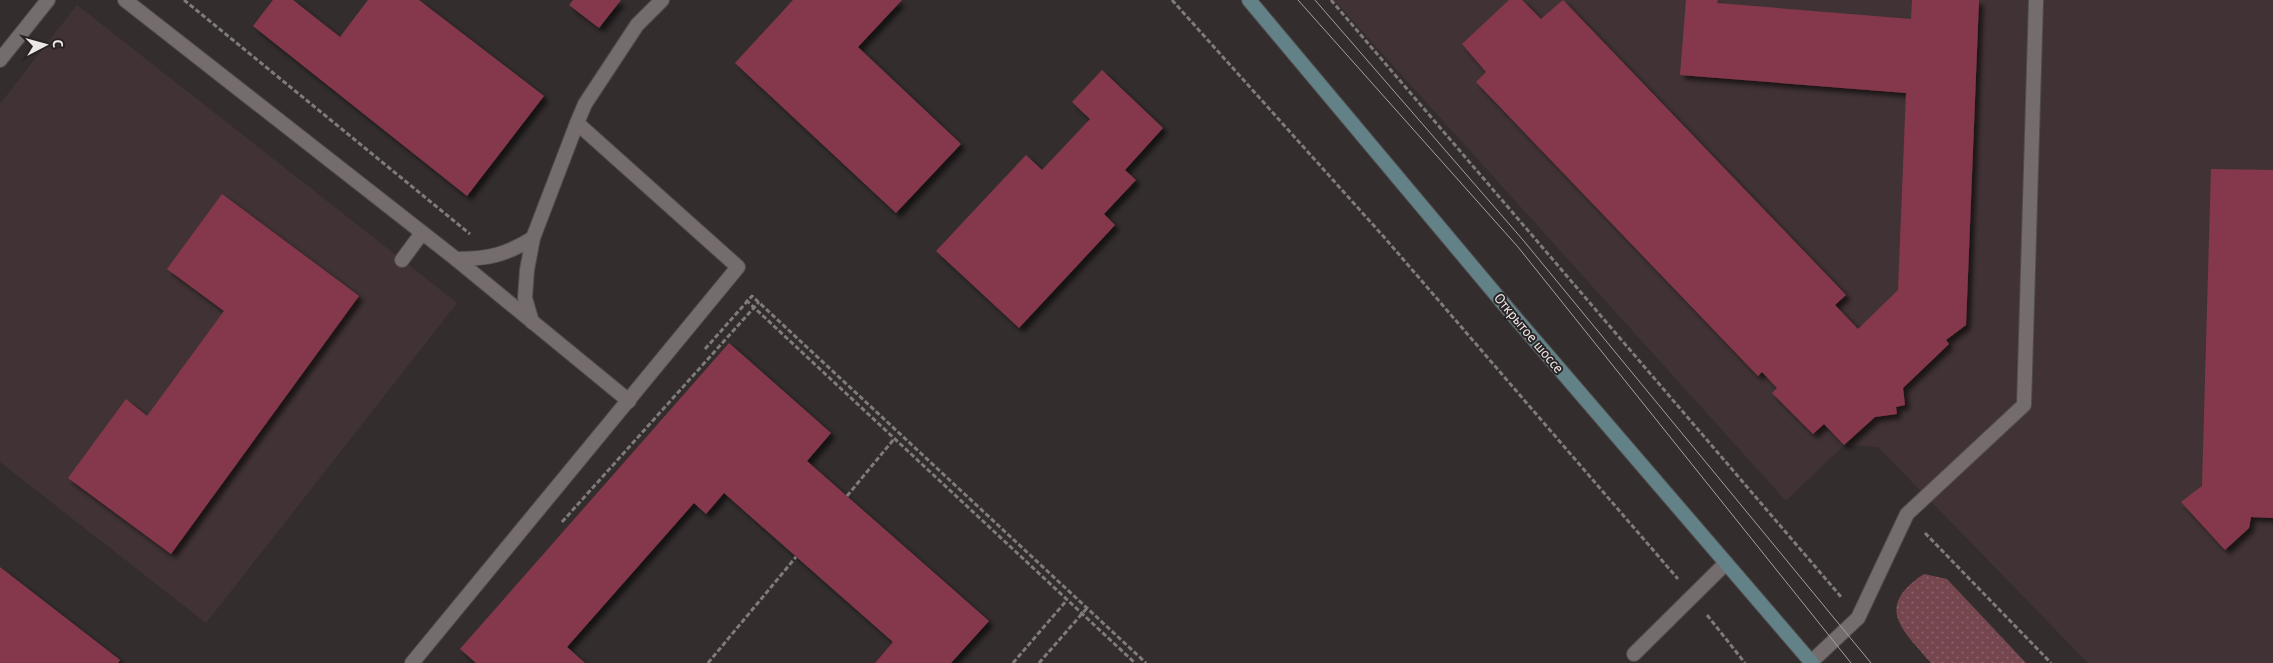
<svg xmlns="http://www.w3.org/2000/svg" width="2273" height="663" viewBox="0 0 2273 663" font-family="'PT Sans',sans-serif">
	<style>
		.built { fill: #413335 }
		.grass { fill: url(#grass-dots) }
		.building { fill: #85394b; filter: url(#shadow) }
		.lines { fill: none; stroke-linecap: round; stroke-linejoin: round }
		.service-casing { stroke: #514c4d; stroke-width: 16 }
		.secondary-casing { stroke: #514c4d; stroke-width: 16 }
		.path { stroke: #7f7a7b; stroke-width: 3; stroke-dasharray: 5 2.5; stroke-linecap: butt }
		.service { stroke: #746c6d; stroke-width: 14 }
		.secondary { stroke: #638287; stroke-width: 14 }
		.tram { stroke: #a5a0a0; stroke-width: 1 }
		.labels { text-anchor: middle; stroke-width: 4; stroke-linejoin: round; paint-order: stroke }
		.street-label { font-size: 14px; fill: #ece8e8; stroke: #292324 }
	</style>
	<defs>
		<pattern id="grass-dots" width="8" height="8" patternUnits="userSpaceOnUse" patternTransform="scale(1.25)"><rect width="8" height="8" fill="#76464f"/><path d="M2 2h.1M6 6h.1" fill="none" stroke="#8a6168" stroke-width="1.8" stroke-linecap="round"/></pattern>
		<filter id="shadow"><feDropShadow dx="4.5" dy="4.5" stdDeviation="2.5" flood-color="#0009"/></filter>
	</defs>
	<rect width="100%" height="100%" fill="#332d2e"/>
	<g class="built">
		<polygon points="1334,0 2273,0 2273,663 2088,663 1878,447 1844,445 1786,501"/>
		<polygon points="77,5 457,303 206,623 0,462 0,104"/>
	</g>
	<path class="grass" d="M1924,574L1947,579L2026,663H1931C1902,629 1874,607 1924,574Z"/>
	<g class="building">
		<polygon points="273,0 293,0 340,37 368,0 419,0 544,96 467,196 253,26"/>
		<polygon points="573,0 621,0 599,28 569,5"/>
		<polygon points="793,0 902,0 858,47 961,144 896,213 735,63"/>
		<polygon points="1509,0 1522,0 1541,19 1563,0 1846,295 1835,305 1858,329 1898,290 1906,93 1680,75 1686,0 1718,0 1717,3 1911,19 1912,0 1979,0 1966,325 1946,340 1949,344 1903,388 1905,405 1896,407 1897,414 1875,417 1844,445 1824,424 1813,434 1772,393 1777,388 1762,372 1758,376 1476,82 1486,72 1462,44"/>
		<polygon points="1102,70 1163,128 1125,170 1136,180 1104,214 1115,225 1019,328 936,251 1026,155 1042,170 1090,119 1072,102"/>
		<polygon points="2211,169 2273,170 2273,518 2251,517 2249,528 2225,550 2181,502 2202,486"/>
		<polygon points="222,194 359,296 171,554 68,478 126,399 147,416 224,311 167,269"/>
		<polygon points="729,343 831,433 807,461 989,621 951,663 875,663 893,642 724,493 706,514 694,503 567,647 585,663 476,663 460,649"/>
		<polygon points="0,567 120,660 118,663 0,663"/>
	</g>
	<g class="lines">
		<g class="service-casing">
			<g id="service">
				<polyline points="125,0 456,259 629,401"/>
				<polyline points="0,60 48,0"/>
				<path d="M456,259C488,259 506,255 533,238"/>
				<polyline points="402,260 422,233"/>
				<polyline points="532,322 525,298 527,270 533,238 577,123 585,104 637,25 662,0"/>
				<polyline points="1634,654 1726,563"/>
				<polyline points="1811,662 1858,618 1907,514 2024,405 2036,0"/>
				<polyline points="412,663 738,267 577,123"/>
			</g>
		</g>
		<g class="secondary-casing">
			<polyline id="secondary" points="1249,0 1513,315 1812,663"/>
		</g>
		<g class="path">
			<polyline points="184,0 470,234"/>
			<polyline points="1172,0 1384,237 1678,579"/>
			<polyline points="1331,0 1842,598"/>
			<polyline points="746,300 1135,663"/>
			<polyline points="705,349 752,296 1146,663"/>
			<polyline points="847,496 894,439"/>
			<polyline points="562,522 759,302"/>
			<polyline points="1925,533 2051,663"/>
			<polyline points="1707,615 1745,663"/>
			<polyline points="708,663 796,557"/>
			<polyline points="1013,663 1067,600"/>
			<polyline points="1039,663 1087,608"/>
		</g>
		<use href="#service" class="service"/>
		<use href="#secondary" class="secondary"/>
		<g class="tram">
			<polyline points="1298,0 1518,247 1851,663"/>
			<polyline points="1315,0 1523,240 1871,663"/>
		</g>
	</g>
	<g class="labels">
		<g class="street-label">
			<text transform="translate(1529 333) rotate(50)" y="5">Открытое шоссе</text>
		</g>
	</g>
	<g transform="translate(45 45) rotate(84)" stroke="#292324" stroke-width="4" paint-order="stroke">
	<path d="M0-4L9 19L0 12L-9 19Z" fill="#ece8e8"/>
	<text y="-8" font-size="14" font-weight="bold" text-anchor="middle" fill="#ece8e8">С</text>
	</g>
</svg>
